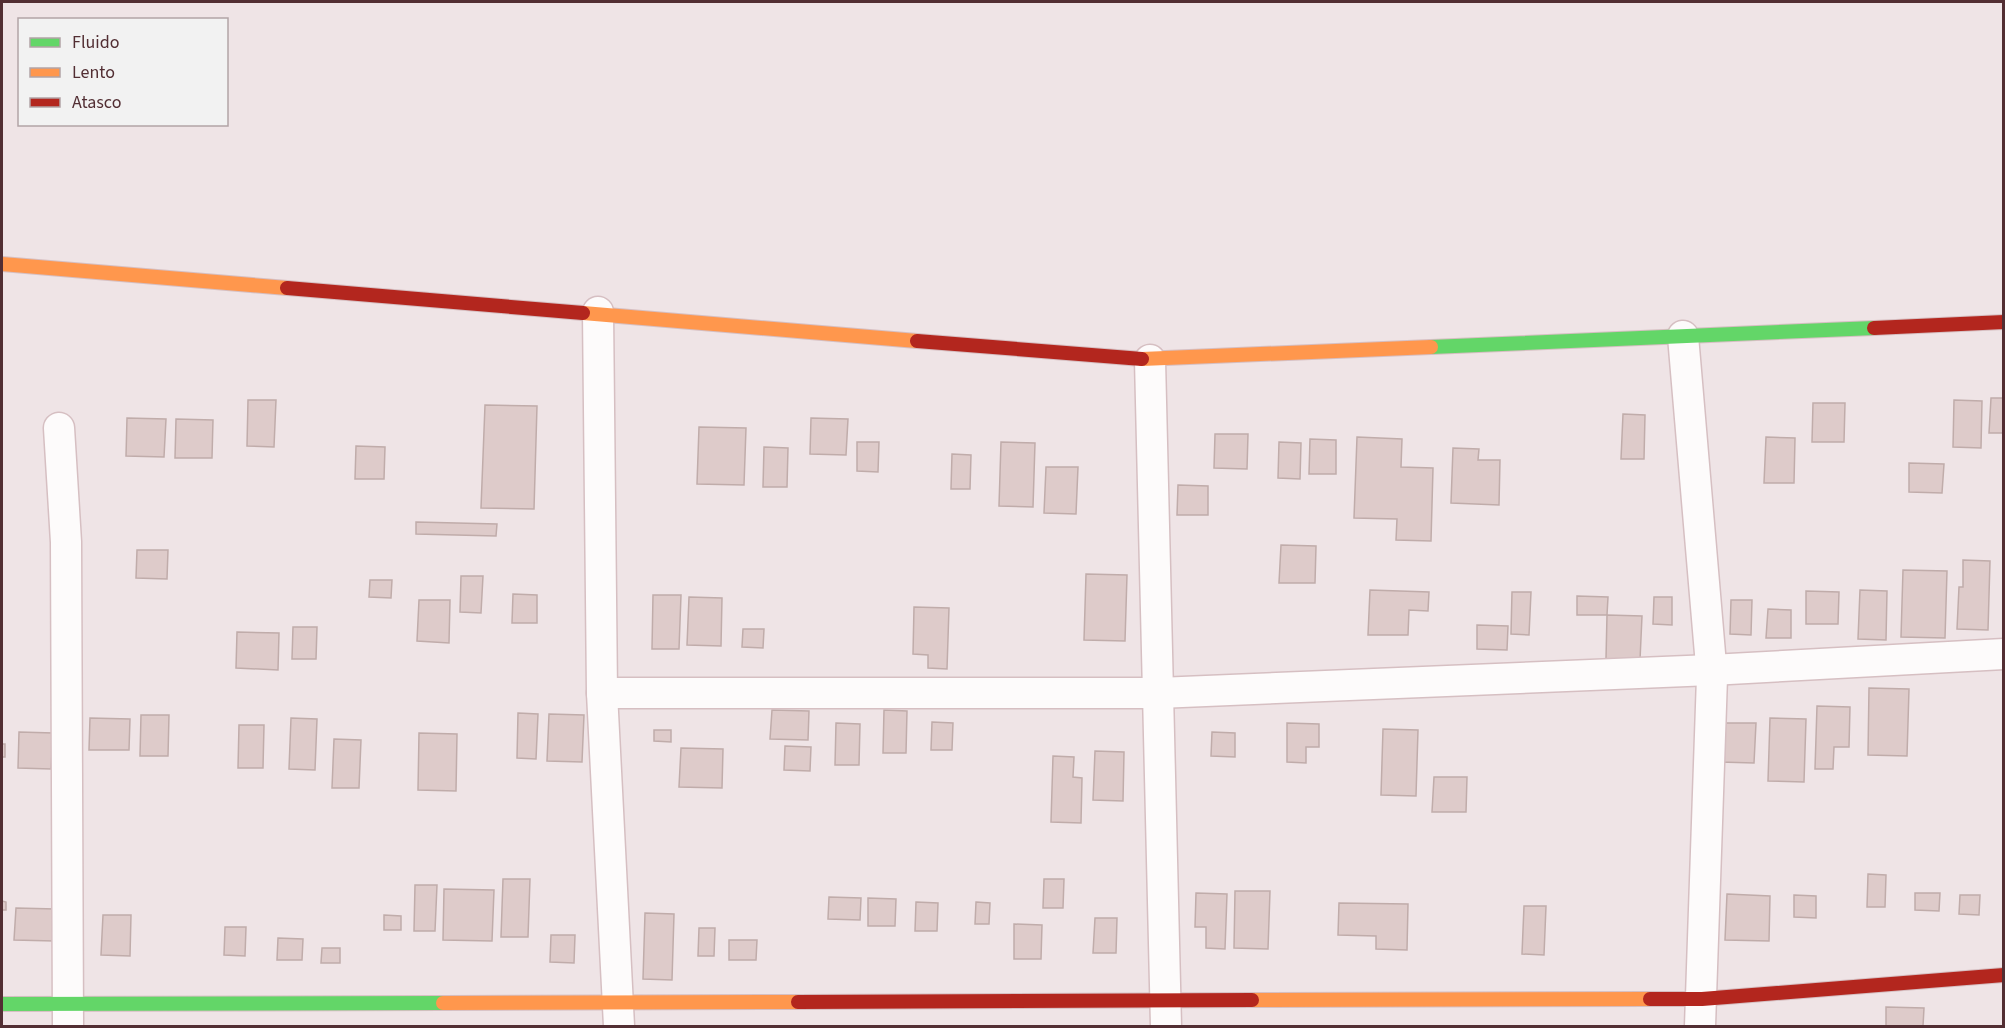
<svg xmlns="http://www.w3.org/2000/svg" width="2005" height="1028" viewBox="0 0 2005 1028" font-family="'Source Sans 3',sans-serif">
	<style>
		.building { fill: #decbca; stroke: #c0acaa; stroke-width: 1.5 }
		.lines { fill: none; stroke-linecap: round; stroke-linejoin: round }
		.street-casing { stroke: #d6bfc2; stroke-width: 33 }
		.fast-casing { stroke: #d6bfc2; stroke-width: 16 }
		.slow-casing { stroke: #d6bfc2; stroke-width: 16 }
		.jam-casing { stroke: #d6bfc2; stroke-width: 16 }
		.street { stroke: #fdfbfb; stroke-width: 30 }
		.fast { stroke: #63d668; stroke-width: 14 }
		.slow { stroke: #ff974d; stroke-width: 14 }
		.jam { stroke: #b3261e; stroke-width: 14 }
	</style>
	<rect width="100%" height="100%" fill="#efe4e6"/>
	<g class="building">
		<polygon points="1991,398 2004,398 2004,433 1989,433"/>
		<polygon points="248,400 276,400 274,447 247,446"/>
		<polygon points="1954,400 1982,401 1981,448 1953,447"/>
		<polygon points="1813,403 1845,403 1844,442 1812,442"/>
		<polygon points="485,405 537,406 534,509 481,508"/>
		<polygon points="1623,414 1645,415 1644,459 1621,459"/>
		<polygon points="127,418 166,419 164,457 126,456"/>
		<polygon points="811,418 848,419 846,455 810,454"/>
		<polygon points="176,419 213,420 212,458 175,458"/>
		<polygon points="699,427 746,428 744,485 697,484"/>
		<polygon points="1215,434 1248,434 1247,469 1214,468"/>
		<polygon points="1357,437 1402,439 1401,467 1433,468 1431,541 1396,540 1397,519 1354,518"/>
		<polygon points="1766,437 1795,438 1794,483 1764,483"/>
		<polygon points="1310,439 1336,440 1336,474 1309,474"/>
		<polygon points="857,442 879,442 878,472 857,471"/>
		<polygon points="1001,442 1035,443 1033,507 999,506"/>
		<polygon points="1279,442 1301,443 1300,479 1278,478"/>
		<polygon points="356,446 385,447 384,479 355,479"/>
		<polygon points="764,447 788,448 787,487 763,487"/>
		<polygon points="1453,448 1479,449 1478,460 1500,460 1499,505 1451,503"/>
		<polygon points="952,454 971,455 970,489 951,489"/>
		<polygon points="1909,463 1944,464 1942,493 1909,492"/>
		<polygon points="1046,467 1078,467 1076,514 1044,513"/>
		<polygon points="1178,485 1208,486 1208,515 1177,515"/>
		<polygon points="416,522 497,524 496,536 416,534"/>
		<polygon points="1281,545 1316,546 1315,583 1279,583"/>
		<polygon points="137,550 168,550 167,579 136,578"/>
		<polygon points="1963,560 1990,561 1988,630 1957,629 1959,587 1963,587"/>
		<polygon points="1903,570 1947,571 1945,638 1901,637"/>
		<polygon points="1086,574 1127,575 1125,641 1084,640"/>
		<polygon points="461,576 483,576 481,613 460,612"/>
		<polygon points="370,580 392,580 391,598 369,597"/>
		<polygon points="1370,590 1429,592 1428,611 1409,610 1408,635 1368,635"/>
		<polygon points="1860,590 1887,591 1886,640 1858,639"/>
		<polygon points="1806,591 1839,592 1838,624 1806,624"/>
		<polygon points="1512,592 1531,592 1529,635 1511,634"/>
		<polygon points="513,594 537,595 537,623 512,623"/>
		<polygon points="653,595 681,595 679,649 652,649"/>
		<polygon points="1577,596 1608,597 1607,615 1577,615"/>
		<polygon points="689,597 722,598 721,646 687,645"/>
		<polygon points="1654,597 1672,597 1672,625 1653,624"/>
		<polygon points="419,600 450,600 449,643 417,641"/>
		<polygon points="1731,600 1752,600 1751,635 1730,634"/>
		<polygon points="914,607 949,608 947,669 928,668 928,655 913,654"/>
		<polygon points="1768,609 1791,610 1791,638 1766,638"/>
		<polygon points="1607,615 1642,616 1640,660 1606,659"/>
		<polygon points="1477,625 1508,626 1507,650 1477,649"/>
		<polygon points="293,627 317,627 316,659 292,659"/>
		<polygon points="743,629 764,629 763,648 742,647"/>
		<polygon points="237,632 279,633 278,670 236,668"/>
		<polygon points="1869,688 1909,689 1907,756 1868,755"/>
		<polygon points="1817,706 1850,707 1849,747 1834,747 1833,769 1815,769"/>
		<polygon points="772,710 809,711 808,740 770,739"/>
		<polygon points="884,710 907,711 906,753 883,753"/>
		<polygon points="518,713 538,714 536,759 517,758"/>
		<polygon points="549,714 584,715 582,762 547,761"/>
		<polygon points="141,715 169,715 168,756 140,756"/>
		<polygon points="90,718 130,719 129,750 89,750"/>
		<polygon points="291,718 317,719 315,770 289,769"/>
		<polygon points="1770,718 1806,719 1804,782 1768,781"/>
		<polygon points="932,722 953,723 952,750 931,750"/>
		<polygon points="836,723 860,724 859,765 835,765"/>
		<polygon points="1287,723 1319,724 1319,747 1306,747 1306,763 1287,762"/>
		<polygon points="1721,723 1756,723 1754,763 1720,762"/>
		<polygon points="239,725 264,725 263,768 238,768"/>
		<polygon points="1383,729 1418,730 1416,796 1381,795"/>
		<polygon points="654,730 671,730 671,742 654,741"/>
		<polygon points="19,732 53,733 51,769 18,768"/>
		<polygon points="1212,732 1235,733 1235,757 1211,756"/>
		<polygon points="419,733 457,734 456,791 418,790"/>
		<polygon points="334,739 361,740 359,788 332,788"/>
		<rect x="2" y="744" width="3" height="13"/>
		<polygon points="785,746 811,747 810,771 784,770"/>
		<polygon points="681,748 723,749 722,788 679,787"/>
		<polygon points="1095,751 1124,752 1123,801 1093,800"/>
		<polygon points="1053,756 1074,757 1073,777 1082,778 1081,823 1051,822"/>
		<polygon points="1434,777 1467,777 1466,812 1432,812"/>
		<polygon points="1868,874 1886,875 1885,907 1867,907"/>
		<polygon points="503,879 530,879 528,937 501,937"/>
		<polygon points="1044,879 1064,879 1063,908 1043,908"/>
		<polygon points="415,885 437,885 435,931 414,931"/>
		<polygon points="444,889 494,890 492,941 443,940"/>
		<polygon points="1235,891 1270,891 1268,949 1234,948"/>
		<polygon points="1196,893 1227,894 1225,949 1206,948 1206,927 1195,927"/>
		<polygon points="1915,893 1940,893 1939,911 1915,910"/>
		<polygon points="1727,894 1770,896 1769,941 1725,940"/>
		<polygon points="1794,895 1816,896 1816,918 1794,917"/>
		<polygon points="1960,895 1980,895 1979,915 1959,914"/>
		<polygon points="829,897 861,898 860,920 828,919"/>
		<polygon points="868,898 896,899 895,926 868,926"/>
		<polygon points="2,901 6,902 6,910 2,910"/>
		<polygon points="916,902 938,903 937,931 915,931"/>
		<polygon points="976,902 990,903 989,924 975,924"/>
		<polygon points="1339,903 1408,904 1407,950 1376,949 1376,936 1338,935"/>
		<polygon points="1524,906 1546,906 1544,955 1522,954"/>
		<polygon points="16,908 55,909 54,941 14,940"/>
		<polygon points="645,913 674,914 672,980 643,979"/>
		<polygon points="103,915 131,915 130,956 101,955"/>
		<polygon points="384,915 401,916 401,930 384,930"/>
		<polygon points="1095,918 1117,918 1116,953 1093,953"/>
		<polygon points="1014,924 1042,925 1041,959 1014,959"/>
		<polygon points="225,927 246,927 245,956 224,955"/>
		<polygon points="699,928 715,928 714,956 698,956"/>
		<polygon points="551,935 575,935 574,963 550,962"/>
		<polygon points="278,938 303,939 302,960 277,960"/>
		<polygon points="729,940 757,940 756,960 729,960"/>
		<polygon points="322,948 340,948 340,963 321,963"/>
		<polygon points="1886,1007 1924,1008 1923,1026 1886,1026"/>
	</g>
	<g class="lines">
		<g class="street-casing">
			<g id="street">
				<polyline points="598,312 602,693 619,1026"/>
				<polyline points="1683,336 1712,677 1700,1026"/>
				<polyline points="1150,360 1166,1026"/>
				<polyline points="59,428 66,542 68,1026"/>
				<polyline points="602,693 1158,693 1711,670 2004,654"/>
			</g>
		</g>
		<g class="fast-casing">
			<g id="fast">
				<polyline points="1431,347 1874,328"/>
				<polyline points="2,1004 443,1003"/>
			</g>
		</g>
		<g class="slow-casing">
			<g id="slow">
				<polyline points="2,264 287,288"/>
				<polyline points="583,313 917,341"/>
				<polyline points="1142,359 1431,347"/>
				<polyline points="1252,1000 1650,999"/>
				<polyline points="443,1003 798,1002"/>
			</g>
		</g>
		<g class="jam-casing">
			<g id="jam">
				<polyline points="287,288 583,313"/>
				<polyline points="1874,328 2004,322"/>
				<polyline points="917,341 1142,359"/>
				<polyline points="1650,999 1702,999 2004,975"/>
				<polyline points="798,1002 1252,1000"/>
			</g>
		</g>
		<use href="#street" class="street"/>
		<use href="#fast" class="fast"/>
		<use href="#slow" class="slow"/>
		<use href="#jam" class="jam"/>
	</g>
	<rect width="2005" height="1028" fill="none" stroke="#522e33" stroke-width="6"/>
	<rect x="18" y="18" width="210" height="108" fill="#f2f2f2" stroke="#b2a4a6" stroke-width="1.5"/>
	<rect x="30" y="38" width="30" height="9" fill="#63d668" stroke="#b2a4a6" stroke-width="1.5"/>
	<text x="72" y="48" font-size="18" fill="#522e33">Fluido</text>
	<rect x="30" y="68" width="30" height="9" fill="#ff974d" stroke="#b2a4a6" stroke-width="1.5"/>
	<text x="72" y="78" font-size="18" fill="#522e33">Lento</text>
	<rect x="30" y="98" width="30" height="9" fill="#b3261e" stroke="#b2a4a6" stroke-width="1.5"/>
	<text x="72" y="108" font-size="18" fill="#522e33">Atasco</text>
</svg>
